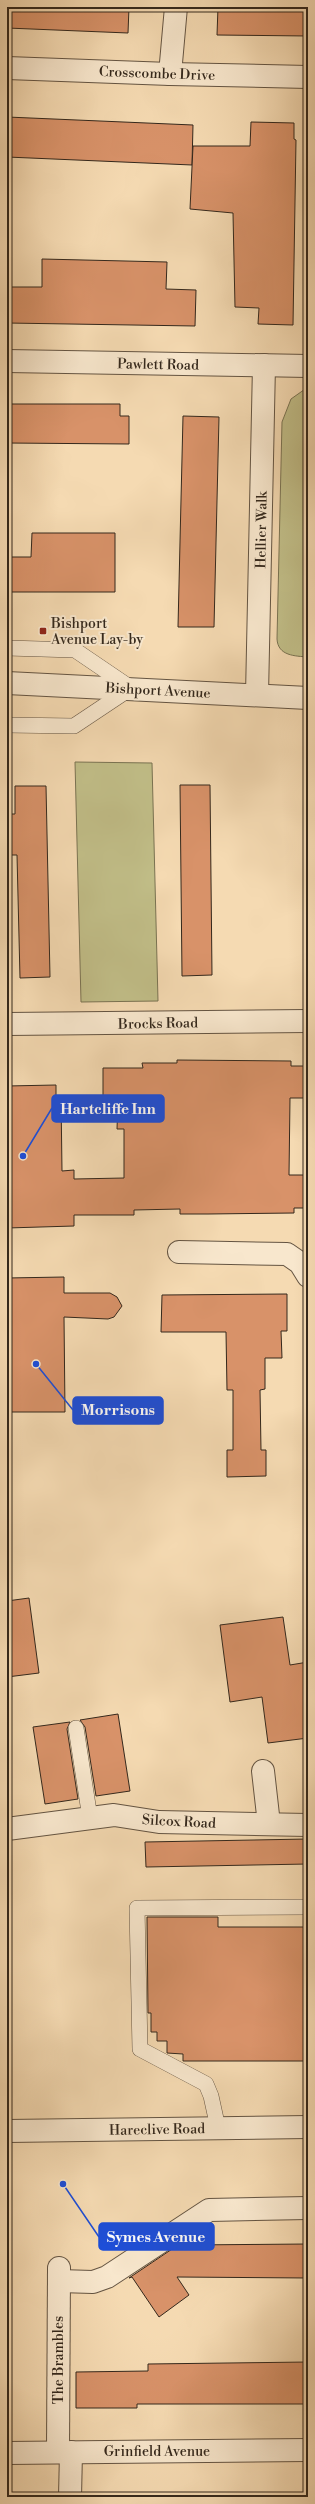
<svg xmlns="http://www.w3.org/2000/svg" width="315" height="2504" viewBox="0 0 315 2504" font-family="'Libre Bodoni',serif">
	<style>
		.green { fill: #c1be88; stroke: #7a7352 }
		.building { fill: #d89269; stroke: #34281c }
		.lines { fill: none; stroke-linecap: round; stroke-linejoin: round }
		.lane-casing { stroke: #645442; stroke-width: 16 }
		.street-casing { stroke: #645442; stroke-width: 24 }
		.lane { stroke: #f8e7cd; stroke-width: 15 }
		.street { stroke: #f8e7cd; stroke-width: 22 }
		.poi-dot { fill: #8f2418; stroke: #f8e7cd; stroke-width: 1.5 }
		.labels { text-anchor: middle; stroke-width: 4; stroke-linejoin: round; paint-order: stroke }
		.street-label { font-size: 14px; fill: #34281c; stroke: #f8e7cd }
		.poi-label { font-size: 14px; fill: #34281c; stroke: #f8e7cd; text-anchor: start }
		.leader { fill: none; stroke: #1d4ed8; stroke-width: 1.5 }
		.callout-dot { fill: #1d4ed8; stroke: #f8e7cd; stroke-width: 1.5 }
		.callout { fill: #1d4ed8; stroke: #1d4ed8; stroke-width: 1.5 }
		.callout-label { font-size: 15px; text-anchor: middle; font-weight: bold; fill: #fff }
	</style>
	<rect width="100%" height="100%" fill="#f5dab2"/>
	<filter id="stains"><feTurbulence type="fractalNoise" baseFrequency=".005" numOctaves="4"/><feColorMatrix values="0 0 0 0 .2 0 0 0 0 .09 0 0 0 0 .02 0 0 0 .5 -.17"/></filter>
	<radialGradient id="worn" r=".72"><stop offset=".6" stop-color="#630" stop-opacity="0"/><stop offset="1" stop-color="#630" stop-opacity=".3"/></radialGradient>
	<g class="green">
		<path d="M308,387V657C295,656 278,656 277,639L282,422L291,399Z"/>
		<polygon points="75,762 152,763 158,1001 81,1002"/>
	</g>
	<g class="building">
		<polygon points="7,7 129,7 128,33 7,28"/>
		<polygon points="218,7 308,7 308,36 217,35"/>
		<polygon points="7,117 193,125 192,165 7,157"/>
		<polygon points="251,122 294,123 294,139 296,140 293,325 258,324 259,308 235,307 233,213 190,209 193,146 250,146"/>
		<polygon points="42,259 167,262 166,289 196,290 195,326 7,323 7,287 42,287"/>
		<polygon points="7,404 120,404 120,416 129,416 129,444 7,443"/>
		<polygon points="183,416 219,417 214,627 178,627"/>
		<polygon points="32,533 115,533 115,592 7,592 7,557 31,557"/>
		<polygon points="180,785 210,785 212,975 182,976"/>
		<polygon points="15,786 46,786 50,977 20,978 17,855 7,855 7,814 15,814"/>
		<polygon points="177,1060 291,1061 291,1066 308,1066 308,1098 290,1098 289,1175 308,1175 308,1208 294,1208 294,1213 208,1214 180,1214 180,1209 134,1210 134,1215 74,1215 74,1226 7,1228 7,1086 56,1085 56,1097 61,1097 62,1171 74,1170 74,1179 124,1178 124,1129 117,1129 118,1100 103,1100 103,1068 143,1068 142,1063 177,1063"/>
		<polygon points="64,1277 64,1293 110,1293 117,1297 122,1306 114,1317 108,1319 64,1317 65,1412 7,1412 7,1278"/>
		<polygon points="287,1294 287,1331 281,1331 282,1358 265,1358 265,1389 260,1390 261,1450 266,1450 266,1476 227,1477 227,1450 233,1450 233,1390 227,1390 226,1332 161,1332 162,1295"/>
		<polygon points="29,1598 39,1673 7,1677 7,1601"/>
		<polygon points="283,1617 290,1665 308,1662 308,1738 268,1743 262,1697 230,1702 220,1625"/>
		<polygon points="118,1714 130,1791 96,1796 85,1727 80,1720"/>
		<polygon points="70,1722 67,1729 78,1799 45,1804 33,1727"/>
		<polygon points="308,1839 308,1864 146,1867 145,1842"/>
		<polygon points="147,1917 218,1917 218,1927 308,1927 308,2061 183,2061 183,2054 167,2053 167,2041 157,2041 157,2032 151,2032 151,2013 148,2013"/>
		<polygon points="184,2241 187,2245 308,2244 308,2278 177,2277 189,2295 159,2317 132,2277 129,2278"/>
		<polygon points="308,2362 308,2404 137,2404 137,2408 76,2408 76,2372 148,2371 148,2364"/>
	</g>
	<g class="lines">
		<g class="lane-casing">
			<g id="lane">
				<polyline points="7,648 75,650 131,688 74,726 7,725"/>
				<polyline points="76,1728 90,1818"/>
				<polyline points="218,2128 211,2096 206,2084 140,2049 137,1908 308,1907"/>
			</g>
		</g>
		<g class="street-casing">
			<g id="street">
				<polyline points="7,68 170,74 308,77"/>
				<polyline points="170,74 176,7"/>
				<polyline points="7,361 308,366"/>
				<polyline points="7,683 308,698"/>
				<polyline points="257,695 264,365"/>
				<polyline points="7,1024 308,1021"/>
				<polyline points="179,1252 287,1254 300,1263 308,1276"/>
				<polyline points="263,1771 269,1824"/>
				<polyline points="7,1829 114,1815 159,1822 308,1825"/>
				<polyline points="7,2131 308,2127"/>
				<polyline points="59,2281 93,2282 107,2277 209,2210 308,2208"/>
				<polyline points="58,2452 59,2268"/>
				<polyline points="7,2453 308,2450"/>
				<polyline points="70,2497 71,2452"/>
			</g>
		</g>
		<use href="#lane" class="lane"/>
		<use href="#street" class="street"/>
	</g>
	<rect class="poi-dot" x="39" y="627" width="8" height="8" rx="2"/>
	<g class="labels">
		<g class="street-label">
			<text transform="translate(157 73) rotate(2)" y="5">Crosscombe Drive</text>
			<text transform="translate(158 364) rotate(1)" y="5">Pawlett Road</text>
			<text transform="translate(261 530) rotate(-89)" y="5">Hellier Walk</text>
			<text transform="translate(158 690) rotate(3)" y="5">Bishport Avenue</text>
			<text transform="translate(158 1023) rotate(-1)" y="5">Brocks Road</text>
			<text transform="translate(179 1821) rotate(3)" y="5">Silcox Road</text>
			<text transform="translate(157 2129) rotate(-1)" y="5">Hareclive Road</text>
			<text transform="translate(58 2360) rotate(-90)" y="5">The Brambles</text>
			<text x="157" y="2456">Grinfield Avenue</text>
		</g>
		<g class="poi-label">
			<text x="51" y="628">Bishport<tspan x="51" dy="16">Avenue Lay-by</tspan></text>
		</g>
	</g>
	<path class="leader" d="M23 1156L52 1108M36 1364L73 1410M63 2184L99 2237"/>
	<g class="callout-dot">
		<circle cx="23" cy="1156" r="4"/>
		<circle cx="36" cy="1364" r="4"/>
		<circle cx="63" cy="2184" r="4"/>
	</g>
	<g class="callout">
		<rect x="52" y="1095" width="112" height="27" rx="4"/>
		<rect x="73" y="1397" width="90" height="27" rx="4"/>
		<rect x="99" y="2223" width="115" height="27" rx="4"/>
	</g>
	<g class="callout-label">
		<text x="108" y="1114">Hartcliffe Inn</text>
		<text x="118" y="1415">Morrisons</text>
		<text x="156" y="2242">Symes Avenue</text>
	</g>
	<rect width="315" height="2504" fill="none" stroke="#f5dab2" stroke-width="24"/>
	<rect x="8" y="8" width="299" height="2488" fill="none" stroke="#34281c" stroke-width="2"/>
	<rect x="12" y="12" width="291" height="2480" fill="none" stroke="#34281c"/>
	<rect width="100%" height="100%" filter="url(#stains)"/>
	<rect width="100%" height="100%" fill="url(#worn)"/>
</svg>
